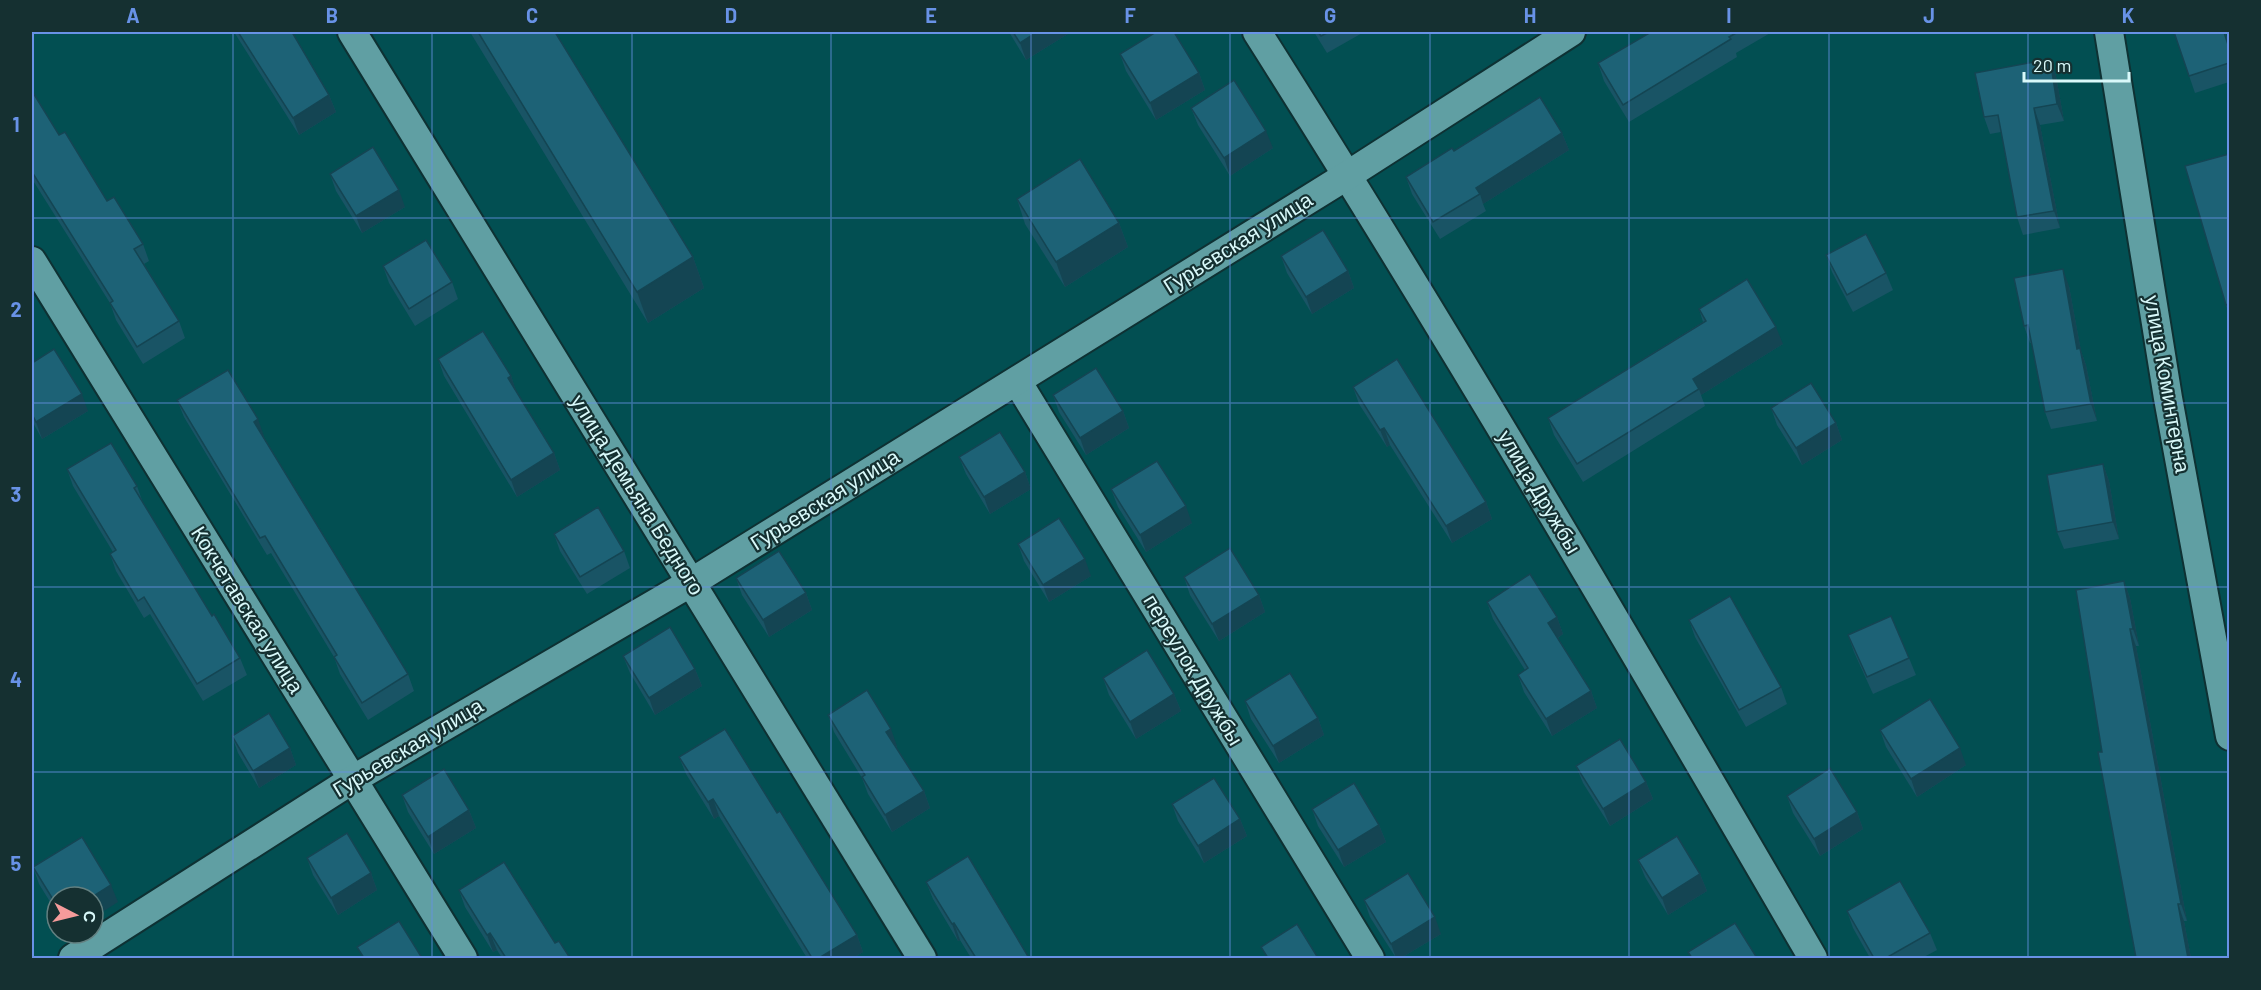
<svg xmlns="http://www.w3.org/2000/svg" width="2261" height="990" viewBox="0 0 2261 990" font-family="Barlow,sans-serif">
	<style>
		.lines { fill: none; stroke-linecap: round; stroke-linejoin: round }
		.minor-casing { stroke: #0e3133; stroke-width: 32 }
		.minor { stroke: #609fa3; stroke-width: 28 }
		.wall { fill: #195465 }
		.shaded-wall { fill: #144553 }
		.building { fill: #1d6276; stroke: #144553; stroke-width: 1.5 }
		.grid { fill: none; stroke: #6892e6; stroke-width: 1.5; stroke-opacity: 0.55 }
		.labels { text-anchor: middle; stroke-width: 4.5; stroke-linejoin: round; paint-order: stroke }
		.street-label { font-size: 21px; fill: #d9f9fa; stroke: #153031 }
		.neatline { fill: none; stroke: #6892e6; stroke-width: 2 }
		.grid-label { font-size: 20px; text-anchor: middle; font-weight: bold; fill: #6892e6 }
	</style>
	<rect width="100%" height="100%" fill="#024f52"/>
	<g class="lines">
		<g class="minor-casing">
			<g id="minor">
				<polyline points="352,32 922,958"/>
				<path d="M1257,32C1450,336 1632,647 1813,958"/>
				<polyline points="2109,32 2168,398 2230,736"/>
				<polyline points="32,261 463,958"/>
				<polyline points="1017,381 1370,958"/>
				<polyline points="73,958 352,780 692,582 1348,175 1571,32"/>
			</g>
		</g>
		<use href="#minor" class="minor"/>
	</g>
	<g class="wall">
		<polygon points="234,32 292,32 329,95 336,112 299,135"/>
		<polygon points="470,32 555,32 693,257 704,288 648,323"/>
		<polygon points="1009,32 1071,32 1026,60"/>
		<polygon points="1314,32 1364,32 1327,53"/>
		<polygon points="1651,32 1772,32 1736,53 1737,57 1629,122 1604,81 1598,63"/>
		<polygon points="2174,32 2225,32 2229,45 2229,82 2195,93"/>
		<polygon points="1120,54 1199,73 1205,90 1156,120 1126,71"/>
		<polygon points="2050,59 2056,76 2064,121 2040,125 2060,228 2023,235 2017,217 2001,132 1990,134 1984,117"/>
		<polygon points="32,91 59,135 107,201 143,244 149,261 144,264 179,321 185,338 143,364 116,320 110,303 32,179"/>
		<polygon points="1191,108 1273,148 1230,176 1198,125"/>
		<polygon points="1562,133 1569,150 1483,204 1486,211 1440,239 1412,194 1406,177 1454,151"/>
		<polygon points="2229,154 2229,314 2226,305"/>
		<polygon points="330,174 405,207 362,233 336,191"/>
		<polygon points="1017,199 1119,223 1128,247 1065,287 1025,224"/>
		<polygon points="1826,255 1886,273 1893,290 1853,312 1832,272"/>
		<polygon points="1281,256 1348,271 1354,288 1312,314 1287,273"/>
		<polygon points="383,266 452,282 458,299 415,326 389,283"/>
		<polygon points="2069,286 2081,351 2086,365 2097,421 2051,429 2045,412 2032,343 2030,343 2024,326"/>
		<polygon points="1699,309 1783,344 1701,395 1705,406 1583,482 1554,435 1548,418 1703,322"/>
		<polygon points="438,359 511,376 516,391 554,453 560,470 517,497 444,376"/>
		<polygon points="32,363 88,411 42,439 32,421"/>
		<polygon points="1353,387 1486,502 1492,519 1452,543 1390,445 1387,447 1359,404"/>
		<polygon points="1053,395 1123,411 1129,428 1086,455 1059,412"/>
		<polygon points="177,400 264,436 263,437 408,674 414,691 368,720 340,674 334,657 271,553 267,555 184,417"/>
		<polygon points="1771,408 1836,423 1842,440 1802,465 1777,425"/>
		<polygon points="959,457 1025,472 1031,489 990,514 966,474"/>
		<polygon points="2103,464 2109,481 2119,539 2064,549 2057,532"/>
		<polygon points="67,469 137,486 143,503 212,616 240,658 247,675 203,701 150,614 144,618 116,571 110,554 113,552 73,486"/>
		<polygon points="1111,489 1192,523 1146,552 1118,507"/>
		<polygon points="554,534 624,551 630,568 587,594 560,551"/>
		<polygon points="1018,544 1091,576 1049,602 1024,561"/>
		<polygon points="1184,577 1259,595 1265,612 1219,641 1190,595"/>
		<polygon points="736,578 806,593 812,610 769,637 742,595"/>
		<polygon points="2124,581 2130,598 2139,646 2136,646 2187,921 2184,921 2191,958 2136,958 2102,752"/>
		<polygon points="1487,602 1557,617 1563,634 1558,638 1591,691 1597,708 1552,736 1524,692 1518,675 1525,670 1493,619"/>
		<polygon points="1689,620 1781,687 1787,704 1746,727 1695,637"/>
		<polygon points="1848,635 1909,658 1916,675 1873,694 1854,652"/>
		<polygon points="623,656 695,669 702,686 655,715 630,673"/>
		<polygon points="1103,678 1174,694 1181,711 1136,739 1109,695"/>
		<polygon points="1245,701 1318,718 1324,735 1279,763 1251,719"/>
		<polygon points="828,715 897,746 896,747 924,791 930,808 892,832 868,794 862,778 834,732"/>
		<polygon points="1880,730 1966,765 1917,797 1886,747"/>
		<polygon points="232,736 290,748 296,765 259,788 238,753"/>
		<polygon points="679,757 777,813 857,935 863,952 853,958 807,958 719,816 714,819 686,774"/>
		<polygon points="1576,766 1646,782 1653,799 1610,826 1583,783"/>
		<polygon points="402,795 469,810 476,828 434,854 408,812"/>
		<polygon points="1787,796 1857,812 1863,829 1820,856 1793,813"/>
		<polygon points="1172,804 1240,819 1247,836 1204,863 1178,821"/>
		<polygon points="1312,809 1379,825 1386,842 1344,867 1318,826"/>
		<polygon points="307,858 371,873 377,890 338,915 313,875"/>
		<polygon points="1638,860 1700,874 1707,891 1668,915 1645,877"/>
		<polygon points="33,867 118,902 57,897 57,913 39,884"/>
		<polygon points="926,882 1029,958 971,958 960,940 958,941 933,899"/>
		<polygon points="459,890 555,943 570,958 502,958 497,950 493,952 465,907"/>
		<polygon points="1364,900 1441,934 1401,958 1396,958 1370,917"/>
		<polygon points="1847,911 1930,933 1937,950 1922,958 1870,958 1853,928"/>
	</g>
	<g class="shaded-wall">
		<polygon points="1037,32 1071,32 1026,60 1020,43"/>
		<polygon points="2050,59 2056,76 2064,121 2057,104"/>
		<polygon points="1199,73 1205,90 1156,120 1150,103"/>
		<polygon points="329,95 336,112 299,135 293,118"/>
		<polygon points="2034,108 2040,125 2060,228 2054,211"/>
		<polygon points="1266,131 1273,148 1230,176 1224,158"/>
		<polygon points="1562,133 1569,150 1483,204 1480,194 1476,188"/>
		<polygon points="399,190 405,207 362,233 356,216"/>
		<polygon points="1119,223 1128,247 1065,287 1056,262"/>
		<polygon points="693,257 704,288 648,323 637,292"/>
		<polygon points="2063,269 2069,286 2081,351 2086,365 2097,421 2091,404 2077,349"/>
		<polygon points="1348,271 1354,288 1312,314 1306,297"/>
		<polygon points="1776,327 1783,344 1701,395 1699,389 1693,379"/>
		<polygon points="511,376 517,393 508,378"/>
		<polygon points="82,394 88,411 42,439 36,422"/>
		<polygon points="1123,411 1129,428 1086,455 1080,438"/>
		<polygon points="258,419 264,436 260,439 254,422"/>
		<polygon points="1836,423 1842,440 1802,465 1796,448"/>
		<polygon points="1384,428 1390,445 1387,447 1380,430"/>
		<polygon points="554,453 560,470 517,497 511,480"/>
		<polygon points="2103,464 2109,481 2119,539 2113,522"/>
		<polygon points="1025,472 1031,489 990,514 984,497"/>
		<polygon points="1486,502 1492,519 1452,543 1446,526"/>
		<polygon points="1186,506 1192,523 1146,552 1140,535"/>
		<polygon points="1085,559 1091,576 1049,602 1043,585"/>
		<polygon points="2124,581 2130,598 2139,646 2133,629"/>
		<polygon points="806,593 812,610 769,637 763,620"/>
		<polygon points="1259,595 1265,612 1219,641 1212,624"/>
		<polygon points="1557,617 1563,634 1555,640 1548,623"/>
		<polygon points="2130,629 2136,646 2187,921 2181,904"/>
		<polygon points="695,669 702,686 655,715 649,698"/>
		<polygon points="1591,691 1597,708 1552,736 1546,719"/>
		<polygon points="1174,694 1181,711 1136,739 1130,722"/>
		<polygon points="1318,718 1324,735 1279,763 1273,746"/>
		<polygon points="891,729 897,746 893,749 886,732"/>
		<polygon points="290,748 296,765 259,788 253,771"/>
		<polygon points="1960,748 1966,765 1917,797 1911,779"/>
		<polygon points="1646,782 1653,799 1610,826 1603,809"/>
		<polygon points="924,791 930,808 892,832 885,815"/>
		<polygon points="713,799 719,816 714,819 708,802"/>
		<polygon points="469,810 476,828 434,854 428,837"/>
		<polygon points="1857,812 1863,829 1820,856 1814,839"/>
		<polygon points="1240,819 1247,836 1204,863 1198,846"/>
		<polygon points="1379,825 1386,842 1344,867 1338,850"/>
		<polygon points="371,873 377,890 338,915 331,898"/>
		<polygon points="1700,874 1707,891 1668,915 1662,898"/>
		<polygon points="111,885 118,902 93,918 93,897"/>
		<polygon points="2178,904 2184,921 2191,958 2188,958"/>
		<polygon points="1435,917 1441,934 1401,958 1396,958 1391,944"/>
		<polygon points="954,923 960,940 958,941 952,924"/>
		<polygon points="490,933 497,950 493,952 487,935"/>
		<polygon points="857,935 863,952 853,958 819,958"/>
	</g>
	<g class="building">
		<polygon points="238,32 292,32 329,95 293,118"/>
		<polygon points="478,32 555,32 693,257 637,292"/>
		<polygon points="1013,32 1037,32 1020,43"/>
		<polygon points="1156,32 1174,32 1199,73 1150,103 1120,54"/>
		<polygon points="1318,32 1329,32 1321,36"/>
		<polygon points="1651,32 1738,32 1729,37 1731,39 1623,105 1598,63"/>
		<polygon points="2174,32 2224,32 2229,48 2229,63 2189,76"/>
		<polygon points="2050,59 2057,104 2034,108 2054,211 2017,217 1998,115 1984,117 1975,73"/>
		<polygon points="1234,80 1266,131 1224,158 1191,108"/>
		<polygon points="32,91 59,135 65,132 107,201 114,197 143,244 134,249 179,321 137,347 110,303 113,301 32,172"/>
		<polygon points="1540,97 1562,133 1476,188 1480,194 1433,222 1406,177 1452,148 1454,151"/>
		<polygon points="373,147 399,190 356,216 330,174"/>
		<polygon points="2229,154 2229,304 2226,305 2185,166"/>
		<polygon points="1080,159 1119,223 1056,262 1017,199"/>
		<polygon points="1323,230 1348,271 1306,297 1281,256"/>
		<polygon points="1866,234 1886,273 1847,295 1826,255"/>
		<polygon points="426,240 452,282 409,309 383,266"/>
		<polygon points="2063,269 2077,349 2080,348 2091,404 2045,412 2028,325 2024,326 2014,278"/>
		<polygon points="1747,279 1776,327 1693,379 1699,389 1577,464 1548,418 1706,321 1699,309"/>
		<polygon points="483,331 511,376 508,378 554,453 511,480 438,359"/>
		<polygon points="54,349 82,394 36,422 32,414 32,363"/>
		<polygon points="1397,359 1486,502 1446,526 1384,428 1380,430 1353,387"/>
		<polygon points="1096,368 1123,411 1080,438 1053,395"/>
		<polygon points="228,370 258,419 254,422 408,674 362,703 334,657 337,655 265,536 260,538 177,400"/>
		<polygon points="1811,383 1836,423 1796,448 1771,408"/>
		<polygon points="1000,432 1025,472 984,497 959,457"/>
		<polygon points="111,443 137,486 134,488 212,616 214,614 240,658 197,684 144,597 138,601 110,554 116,550 67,469"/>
		<polygon points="1157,461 1186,506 1140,535 1111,489"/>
		<polygon points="2103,464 2113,522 2057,532 2047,475"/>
		<polygon points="598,507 624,551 580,577 554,534"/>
		<polygon points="1059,518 1085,559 1043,585 1018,544"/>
		<polygon points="1230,548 1259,595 1212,624 1184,577"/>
		<polygon points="779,551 806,593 763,620 736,578"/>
		<polygon points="1530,574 1557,617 1548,623 1591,691 1546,719 1518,675 1528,668 1487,602"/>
		<polygon points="2124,581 2133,629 2130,629 2181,904 2178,904 2188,958 2136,958 2098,752 2102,752 2076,590"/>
		<polygon points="1730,596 1781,687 1739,710 1689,620"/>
		<polygon points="1891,616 1909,658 1867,677 1848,635"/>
		<polygon points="670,627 695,669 649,698 623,656"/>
		<polygon points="1147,650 1174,694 1130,722 1103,678"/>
		<polygon points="1290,673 1318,718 1273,746 1245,701"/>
		<polygon points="867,690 891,729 886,732 924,791 885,815 862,777 865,775 828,715"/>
		<polygon points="1930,699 1960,748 1911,779 1880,730"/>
		<polygon points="269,713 290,748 253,771 232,736"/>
		<polygon points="725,729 777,813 780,811 857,935 819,958 812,958 713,799 708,802 679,757"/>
		<polygon points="1620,739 1646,782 1603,809 1576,766"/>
		<polygon points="1830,768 1857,812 1814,839 1787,796"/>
		<polygon points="444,769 469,810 428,837 402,795"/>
		<polygon points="1214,778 1240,819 1198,846 1172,804"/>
		<polygon points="1354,783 1379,825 1338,850 1312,809"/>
		<polygon points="347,833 371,873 331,898 307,858"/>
		<polygon points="1677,836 1700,874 1662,898 1638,860"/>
		<polygon points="82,837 111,885 92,897 57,897 57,906 33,867"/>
		<polygon points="968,856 1029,958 976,958 954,923 952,924 926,882"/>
		<polygon points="504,862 555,943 559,941 570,958 506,958 490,933 487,935 459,890"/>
		<polygon points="1408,873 1435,917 1391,944 1364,900"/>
		<polygon points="1900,881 1930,933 1886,958 1874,958 1847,911"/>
		<polygon points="399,921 422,958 364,958 357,947"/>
		<polygon points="1735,923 1757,958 1692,958 1688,952"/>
		<polygon points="1297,924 1318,958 1268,958 1261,947"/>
	</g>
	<path class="grid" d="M233,32V958M432,32V958M632,32V958M831,32V958M1031,32V958M1230,32V958M1430,32V958M1629,32V958M1829,32V958M2028,32V958M32,218H2230M32,403H2230M32,587H2230M32,772H2230"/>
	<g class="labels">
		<g class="street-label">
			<text transform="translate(1238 243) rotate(-32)" y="7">Гурьевская улица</text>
			<text transform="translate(2167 384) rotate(80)" y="7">улица Коминтерна</text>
			<text transform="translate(1539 492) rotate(59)" y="7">улица Дружбы</text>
			<text transform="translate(637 495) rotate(58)" y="7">улица Демьяна Бедного</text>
			<text transform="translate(825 500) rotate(-32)" y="7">Гурьевская улица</text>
			<text transform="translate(247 610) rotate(58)" y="7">Кокчетавская улица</text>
			<text transform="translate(1193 670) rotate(59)" y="7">переулок Дружбы</text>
			<text transform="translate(408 748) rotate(-31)" y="7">Гурьевская улица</text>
		</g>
	</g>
	<rect width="2261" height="990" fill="none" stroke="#153031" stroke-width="66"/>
	<g transform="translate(75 915) rotate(97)"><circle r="28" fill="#153031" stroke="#638081" stroke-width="1.5"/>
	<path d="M0-4.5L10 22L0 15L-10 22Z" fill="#f59b9b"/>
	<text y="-9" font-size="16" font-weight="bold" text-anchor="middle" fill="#d9f9fa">С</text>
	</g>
	<path d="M2024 72v9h105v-9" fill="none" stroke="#d9f9fa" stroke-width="3"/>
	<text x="2033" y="72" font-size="18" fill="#d9f9fa" stroke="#153031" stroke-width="4.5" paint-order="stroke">20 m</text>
	<rect x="33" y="33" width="2195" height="924" class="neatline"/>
	<g class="grid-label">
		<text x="133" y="23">A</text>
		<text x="332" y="23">B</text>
		<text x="532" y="23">C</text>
		<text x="731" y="23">D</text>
		<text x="931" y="23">E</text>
		<text x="1130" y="23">F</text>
		<text x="1330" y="23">G</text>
		<text x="1530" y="23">H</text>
		<text x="1729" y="23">I</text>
		<text x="1929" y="23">J</text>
		<text x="2128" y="23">K</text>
		<text x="16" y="132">1</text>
		<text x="16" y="317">2</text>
		<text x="16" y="502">3</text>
		<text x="16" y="687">4</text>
		<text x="16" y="871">5</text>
	</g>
</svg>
